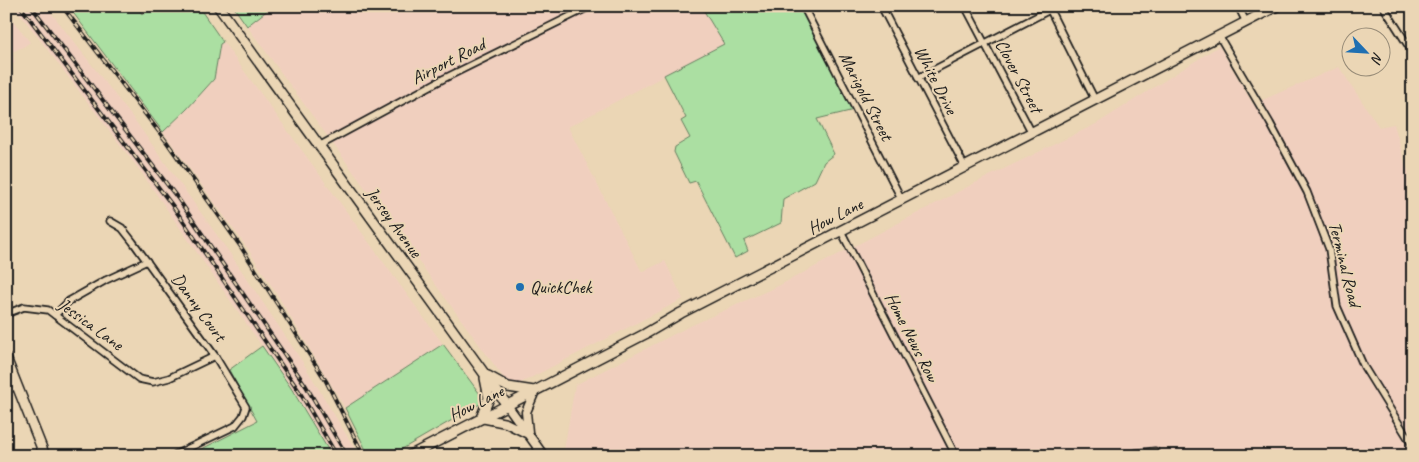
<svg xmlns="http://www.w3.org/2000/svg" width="1419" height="462" viewBox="0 0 1419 462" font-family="Caveat,sans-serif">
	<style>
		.built { fill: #f0cfbe }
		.green { fill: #abdfa2; stroke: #647e5f }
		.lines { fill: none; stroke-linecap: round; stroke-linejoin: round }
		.minor-casing { stroke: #1c1c1c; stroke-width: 9 }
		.tertiary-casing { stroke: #1c1c1c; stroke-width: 11 }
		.secondary-casing { stroke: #1c1c1c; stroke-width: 12 }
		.minor { stroke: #ebd6b5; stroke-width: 5.5 }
		.tertiary { stroke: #ebd6b5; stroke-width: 8 }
		.secondary { stroke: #ebd6b5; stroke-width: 9 }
		.rail-casing { stroke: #1c1c1c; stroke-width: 4 }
		.rail { stroke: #ebd6b5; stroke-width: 2; stroke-dasharray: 5.5; stroke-linecap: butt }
		.poi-dot { fill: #1f6fb2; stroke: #ebd6b5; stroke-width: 2 }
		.labels { text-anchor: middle; stroke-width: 4; stroke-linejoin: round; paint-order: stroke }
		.street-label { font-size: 18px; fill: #1c1c1c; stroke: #ebd6b5 }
		.poi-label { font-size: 18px; fill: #1c1c1c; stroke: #ebd6b5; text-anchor: start }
	</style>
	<rect width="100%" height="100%" fill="#ebd6b5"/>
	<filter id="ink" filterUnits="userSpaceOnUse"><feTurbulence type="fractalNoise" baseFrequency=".02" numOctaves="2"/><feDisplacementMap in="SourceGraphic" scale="10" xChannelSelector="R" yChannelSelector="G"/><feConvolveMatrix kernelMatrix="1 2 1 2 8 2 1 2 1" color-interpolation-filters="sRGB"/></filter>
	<g filter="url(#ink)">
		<g class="built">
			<polygon points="14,6 46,6 133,118 229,252 302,361 359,456 332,456 291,388 141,172"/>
			<polygon points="273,6 701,6 724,44 568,127 642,272 665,261 683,299 511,388 247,26"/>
			<polygon points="6,12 30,42 25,46 12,52 15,63 6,67"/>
			<polygon points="223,42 443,344 345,408 278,296 248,249 163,132 187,109 214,79 220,44"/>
			<polygon points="1219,46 1253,104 1339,67 1379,127 1394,124 1406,167 1413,177 1413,319 1410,323 1413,329 1413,456 563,456 575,385 686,328 780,285 973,184 1098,123"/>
		</g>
		<g class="green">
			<polygon points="68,6 137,6 142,14 157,6 198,6 223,42 220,44 214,79 187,109 163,132"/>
			<polygon points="233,6 273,6 247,26"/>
			<polygon points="701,6 803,6 854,110 817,119 834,154 824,162 815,181 783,199 781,223 744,241 748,251 735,258 696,181 689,183 674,152 675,147 690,138 681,121 686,118 664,75 724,44"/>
			<polygon points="443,344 485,401 390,456 369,456 345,408"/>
			<polygon points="262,346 291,388 332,456 188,456 257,421 229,370"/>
		</g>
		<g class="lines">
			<g class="minor-casing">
				<g id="minor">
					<polyline points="803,6 902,200"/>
					<polyline points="881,6 965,167"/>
					<polyline points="965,6 1032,133"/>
					<polyline points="1048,6 1095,100"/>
					<polyline points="1238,6 1246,22"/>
					<polyline points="1383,6 1413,53"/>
					<polyline points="1219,36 1270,123 1307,192 1329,249 1337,306 1364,367 1413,446"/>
					<polyline points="918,78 1057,6"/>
					<polyline points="319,146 443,79 591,6"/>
					<polyline points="110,221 122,228 133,242 215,356 246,407 243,416 235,426 172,456"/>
					<polyline points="841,231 956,456"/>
					<polyline points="6,314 24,307 48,310 139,379 153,382 169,378 215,356"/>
					<polyline points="55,315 69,301 106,280 147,261"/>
					<polyline points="6,391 17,385"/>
					<polyline points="1131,456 1136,453 1155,451"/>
				</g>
			</g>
			<g class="tertiary-casing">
				<g id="tertiary">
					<polyline points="507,405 544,456"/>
					<polyline points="481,418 506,423 526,433"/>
					<polyline points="528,432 526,412 535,391"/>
				</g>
			</g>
			<g class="secondary-casing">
				<g id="secondary">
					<polyline points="218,6 507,405"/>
					<polyline points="6,358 45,456"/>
					<polyline points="488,376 508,387 534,391"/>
					<polyline points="481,418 489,398 485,378"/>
					<polyline points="409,456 645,334 681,313 1277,6"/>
				</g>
			</g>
			<use href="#minor" class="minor"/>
			<use href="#tertiary" class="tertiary"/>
			<use href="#secondary" class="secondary"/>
			<g class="rail-casing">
				<g id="rail">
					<polyline points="20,6 172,205 299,391 337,456"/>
					<polyline points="31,6 179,200 306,386 347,456"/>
					<polyline points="62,6 166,141 241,247 326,381 364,456"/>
				</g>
			</g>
			<use href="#rail" class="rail"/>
		</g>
	</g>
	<circle class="poi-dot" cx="520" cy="287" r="5"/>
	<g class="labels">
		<g class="street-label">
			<text transform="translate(448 61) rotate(-27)" y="6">Airport Road</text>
			<text transform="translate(1019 76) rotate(62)" y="6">Clover Street</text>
			<text transform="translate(936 80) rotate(63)" y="6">White Drive</text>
			<text transform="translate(866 96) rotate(63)" y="6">Marigold Street</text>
			<text transform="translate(835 216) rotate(-27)" y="6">How Lane</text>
			<text transform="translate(394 222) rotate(54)" y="6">Jersey Avenue</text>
			<text transform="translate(1345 264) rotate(76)" y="6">Terminal Road</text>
			<text transform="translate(199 307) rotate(54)" y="6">Danny Court</text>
			<text transform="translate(91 324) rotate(36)" y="6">Jessica Lane</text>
			<text transform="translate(912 337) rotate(63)" y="6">Home News Row</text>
			<text transform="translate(476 403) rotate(-27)" y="6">How Lane</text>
		</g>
		<g class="poi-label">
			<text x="530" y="293">QuickChek</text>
		</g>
	</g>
	<rect width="1419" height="462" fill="none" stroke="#ebd6b5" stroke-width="25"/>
	<rect x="12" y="12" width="1394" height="437" fill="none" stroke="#1c1c1c" stroke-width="2" filter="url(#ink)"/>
	<g transform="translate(1366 52) rotate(115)"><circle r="24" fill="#ebd6b5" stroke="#988c78"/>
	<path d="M0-4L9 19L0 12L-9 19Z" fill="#1f6fb2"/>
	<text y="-8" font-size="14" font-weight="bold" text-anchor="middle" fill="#1c1c1c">N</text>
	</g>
</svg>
